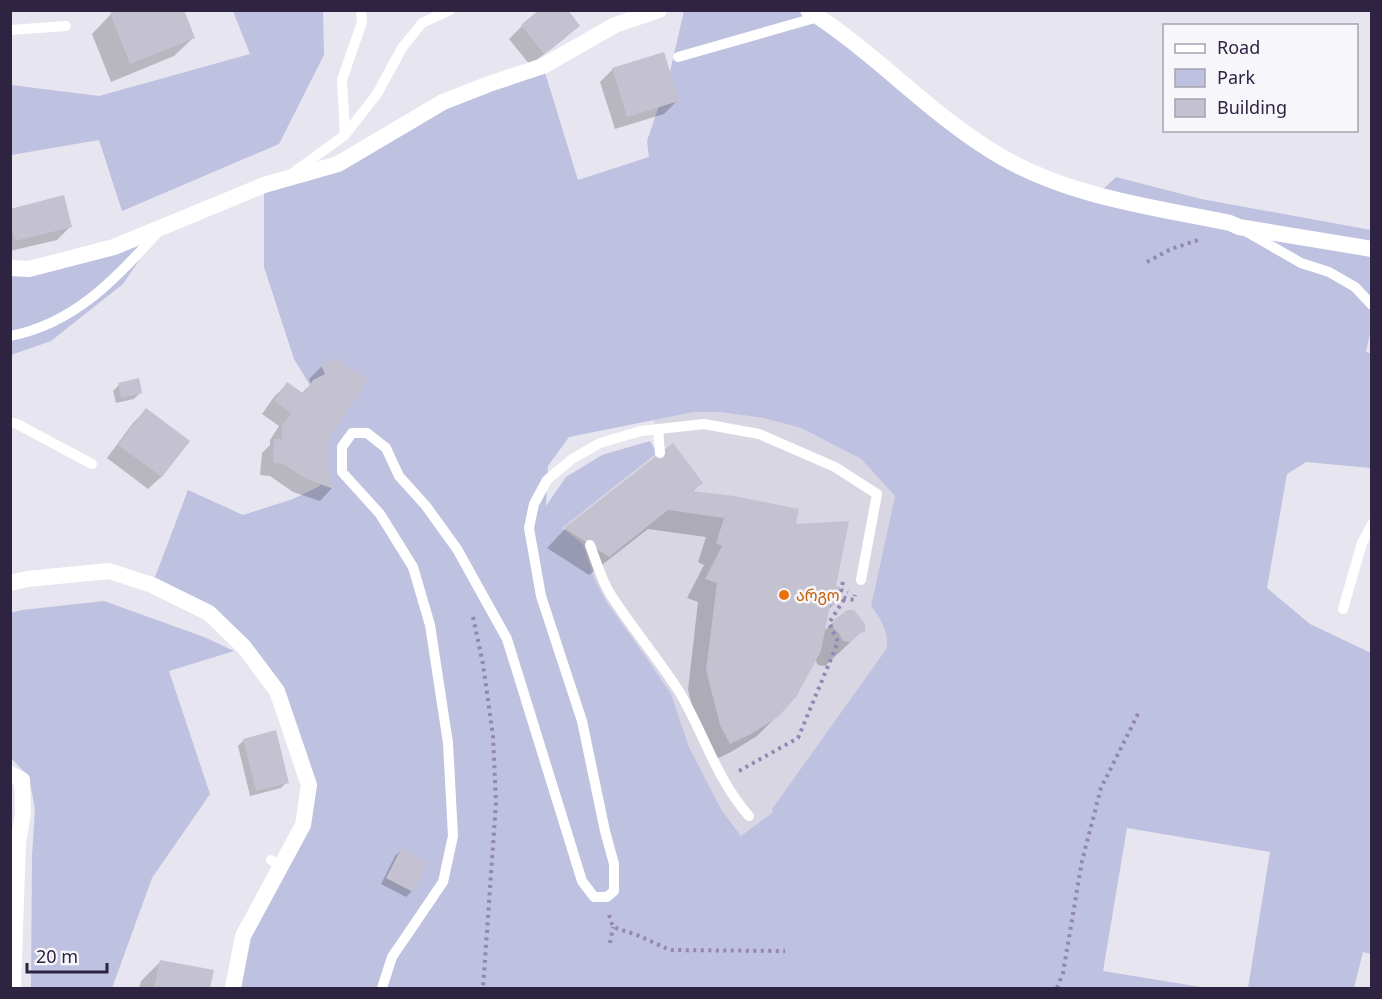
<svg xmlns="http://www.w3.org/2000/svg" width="1382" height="999" viewBox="0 0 1382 999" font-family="'Noto Sans','Noto Sans Georgian',sans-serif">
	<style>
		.built { fill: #d9d6e3 }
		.green { fill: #bec1e0; fill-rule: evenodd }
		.shadow { fill: #0003 }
		.building { fill: #c4c1d0 }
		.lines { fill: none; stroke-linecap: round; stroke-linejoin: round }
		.path { stroke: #9485b3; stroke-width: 4; stroke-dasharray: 3 4.5; stroke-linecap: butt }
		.service { stroke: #fff; stroke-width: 10 }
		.minor { stroke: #fff; stroke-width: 16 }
		.tertiary { stroke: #fff; stroke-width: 16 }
		.food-dot { fill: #e8710a; stroke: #f7f6fb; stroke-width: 2 }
		.labels { text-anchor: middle; stroke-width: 5; stroke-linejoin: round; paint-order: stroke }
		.food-label { font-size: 16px; fill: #c56008; stroke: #f7f6fb; text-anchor: start }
	</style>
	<rect width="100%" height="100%" fill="#e7e5ef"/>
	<polygon class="built" points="694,412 720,412 763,418 801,428 861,459 895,496 871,606 883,621 887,641 887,648 772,809 773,812 741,836 721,809 689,747 671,694 646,657 608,604 595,580 583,544 562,528 657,453 654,420"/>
	<g class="green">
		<polygon points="233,11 323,11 324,55 279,144 122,211 99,140 11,155 11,85 99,96 250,54"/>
		<path d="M684,11H808L959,129L1097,195L1116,177L1201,199L1371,230L1372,324L1366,352L1372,354L1371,468L1306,462L1287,474L1267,588L1310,624L1371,653V954L1363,952L1354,988H1248L1270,852L1127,828L1103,971L1207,988H233L243,936L303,825L309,785L277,691L209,613L152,585L188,490L243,515L293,499L320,486L324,453L322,405L294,359L264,267V185L338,164L443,102L543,66L578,180L649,157L647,141L669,76ZM694,412H720L763,418L801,428L861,459L895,496L871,606C881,619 888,631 887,648L772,809L773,812L741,836L721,809L689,747L671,694L646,657L608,604L595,580L583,544L562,528L657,453L650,441L602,455L566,477L546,506L548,466L569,437Z"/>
		<polygon points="162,227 123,284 51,341 11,355 11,268"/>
		<polygon points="104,601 204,637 234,651 169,671 210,794 152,878 112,988 31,988 32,857 35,809 29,777 11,758 11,613 22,610"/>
	</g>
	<g class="shadow">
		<polygon points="111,14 194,37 174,56 111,82 92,34"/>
		<polygon points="522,26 578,26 565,38 530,65 509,39"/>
		<polygon points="613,69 677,101 664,114 615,129 600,82"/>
		<polygon points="10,210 70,227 57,240 10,251"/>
		<polygon points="336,359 326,467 332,488 320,501 293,492 270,476 260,475 262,453 270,445 270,440 279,426 262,414 274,397 287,384 301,394 311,384 309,379 322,366"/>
		<polygon points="119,385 140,393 134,399 116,403 113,391"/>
		<polygon points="146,410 188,441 161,477 148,489 107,458 133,423"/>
		<polygon points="673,445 701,483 692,492 795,525 834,587 833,605 827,611 823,632 835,621 863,630 825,666 818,665 815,659 777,716 757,736 731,752 710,762 702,744 688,690 698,602 687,598 704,565 698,562 706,537 648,529 589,575 547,548 565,529"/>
		<polygon points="244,740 287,782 281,788 250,796 238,746"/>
		<polygon points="401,850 412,891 406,897 381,884 395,856"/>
		<polygon points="160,962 212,972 208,988 139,988 141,981"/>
	</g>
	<g class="building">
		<polygon points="117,10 184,10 195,38 130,64 110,13"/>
		<polygon points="539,10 568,10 580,26 544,54 521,25"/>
		<polygon points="664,52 679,101 627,117 612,68"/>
		<polygon points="64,195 72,227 15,241 10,220 10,209"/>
		<polygon points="336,358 368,380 329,438 327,467 334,489 306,479 283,464 273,463 274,439 282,439 282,426 291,413 274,401 287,382 304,394 313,380 325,374 321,365"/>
		<polygon points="139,378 142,393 121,398 118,383"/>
		<polygon points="146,408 190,441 162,477 118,445"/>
		<polygon points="673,443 703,483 692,491 734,496 799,509 796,524 849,521 836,586 840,587 834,606 830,605 821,651 796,697 778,717 751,734 730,744 720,725 706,670 717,583 705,579 722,546 716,543 724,518 668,510 609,557 564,528"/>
		<polygon points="847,610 854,610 865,624 865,631 857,635 851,642 843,641 839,633 833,628 834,620"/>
		<polygon points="276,730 289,783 256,791 243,739"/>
		<polygon points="401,849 428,863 413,892 386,878"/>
		<polygon points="160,960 214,970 210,988 154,988"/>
	</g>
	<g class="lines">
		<g class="path">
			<polyline points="1147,262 1171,249 1201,239"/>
			<polyline points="843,582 841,590 848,592"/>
			<polyline points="836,596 854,600 855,595"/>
			<polyline points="473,617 483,664 493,736 496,803 483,988"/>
			<polyline points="739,771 798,738 838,642 829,623 845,598"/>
			<polyline points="609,915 613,927 637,935 670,950 785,951"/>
			<polyline points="610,943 613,927"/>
			<polyline points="1057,988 1063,973 1082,861 1101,788 1140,710"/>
		</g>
		<g class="service">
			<polyline points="10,30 66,26"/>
			<polyline points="678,57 818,17"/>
			<polyline points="345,135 342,80 362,22 361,10"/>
			<polyline points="294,172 345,135 377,94 402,48 422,23 450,10"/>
			<polyline points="1247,232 1301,263 1329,272 1355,287 1372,305"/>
			<path d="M10,336C74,324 117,278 159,231"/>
			<polyline points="10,422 17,424 92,464"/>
			<polyline points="658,429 660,453"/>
			<path d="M590,545C596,561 601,578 609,592C631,627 658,658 680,693C704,734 717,780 749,816"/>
			<polyline points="1343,609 1362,543 1372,524"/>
			<polyline points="271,860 281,866"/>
			<polyline points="382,988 392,957 443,882 453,836 448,743 430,625 413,567 380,514 342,472 342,447 352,433 367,433 386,448 399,476 426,506 457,549 507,639 582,881 594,897 607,897 614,891 614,864 605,831 582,721 541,596 529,528 534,504 547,480 572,459 600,443 641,431 704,424 759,434 835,467 877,494 861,580"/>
		</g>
		<polyline class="minor" points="10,583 27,579 109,571 152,585 209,613 244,647 277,691 309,785 303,825 243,936 233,988"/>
		<g class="tertiary">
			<path d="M808,10C876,53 930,115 1000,156C1070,197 1153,207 1230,223L1239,227L1372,249"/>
			<polyline points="10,268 29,269 114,247 264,185 338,164 443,102 489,84 543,66 615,25 659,10"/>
			<polyline points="10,774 22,780 23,814 18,843 13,988"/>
		</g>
	</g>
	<circle class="food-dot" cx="784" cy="595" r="6"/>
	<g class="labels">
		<g class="food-label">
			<text x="796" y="601">არგო</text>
		</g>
	</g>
	<rect width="1382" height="999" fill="none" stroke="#2f2342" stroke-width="24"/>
	<rect x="1163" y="24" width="195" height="108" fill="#f7f6fb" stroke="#a7a2b1" stroke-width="1.5"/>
	<rect x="1175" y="44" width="30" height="9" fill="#ffffff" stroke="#a7a2b1" stroke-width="1.5"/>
	<text x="1217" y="54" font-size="18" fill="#2f2342">Road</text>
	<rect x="1175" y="69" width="30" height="18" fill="#bec1e0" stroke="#a7a2b1" stroke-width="1.5"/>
	<text x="1217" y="84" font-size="18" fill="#2f2342">Park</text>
	<rect x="1175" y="99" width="30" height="18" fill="#c4c1d0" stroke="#a7a2b1" stroke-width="1.5"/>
	<text x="1217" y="114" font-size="18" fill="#2f2342">Building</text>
	<path d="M27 963v9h80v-9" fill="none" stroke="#2f2342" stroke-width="3"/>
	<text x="36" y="963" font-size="18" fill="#2f2342" stroke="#f7f6fb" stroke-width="4.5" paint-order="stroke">20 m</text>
</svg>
